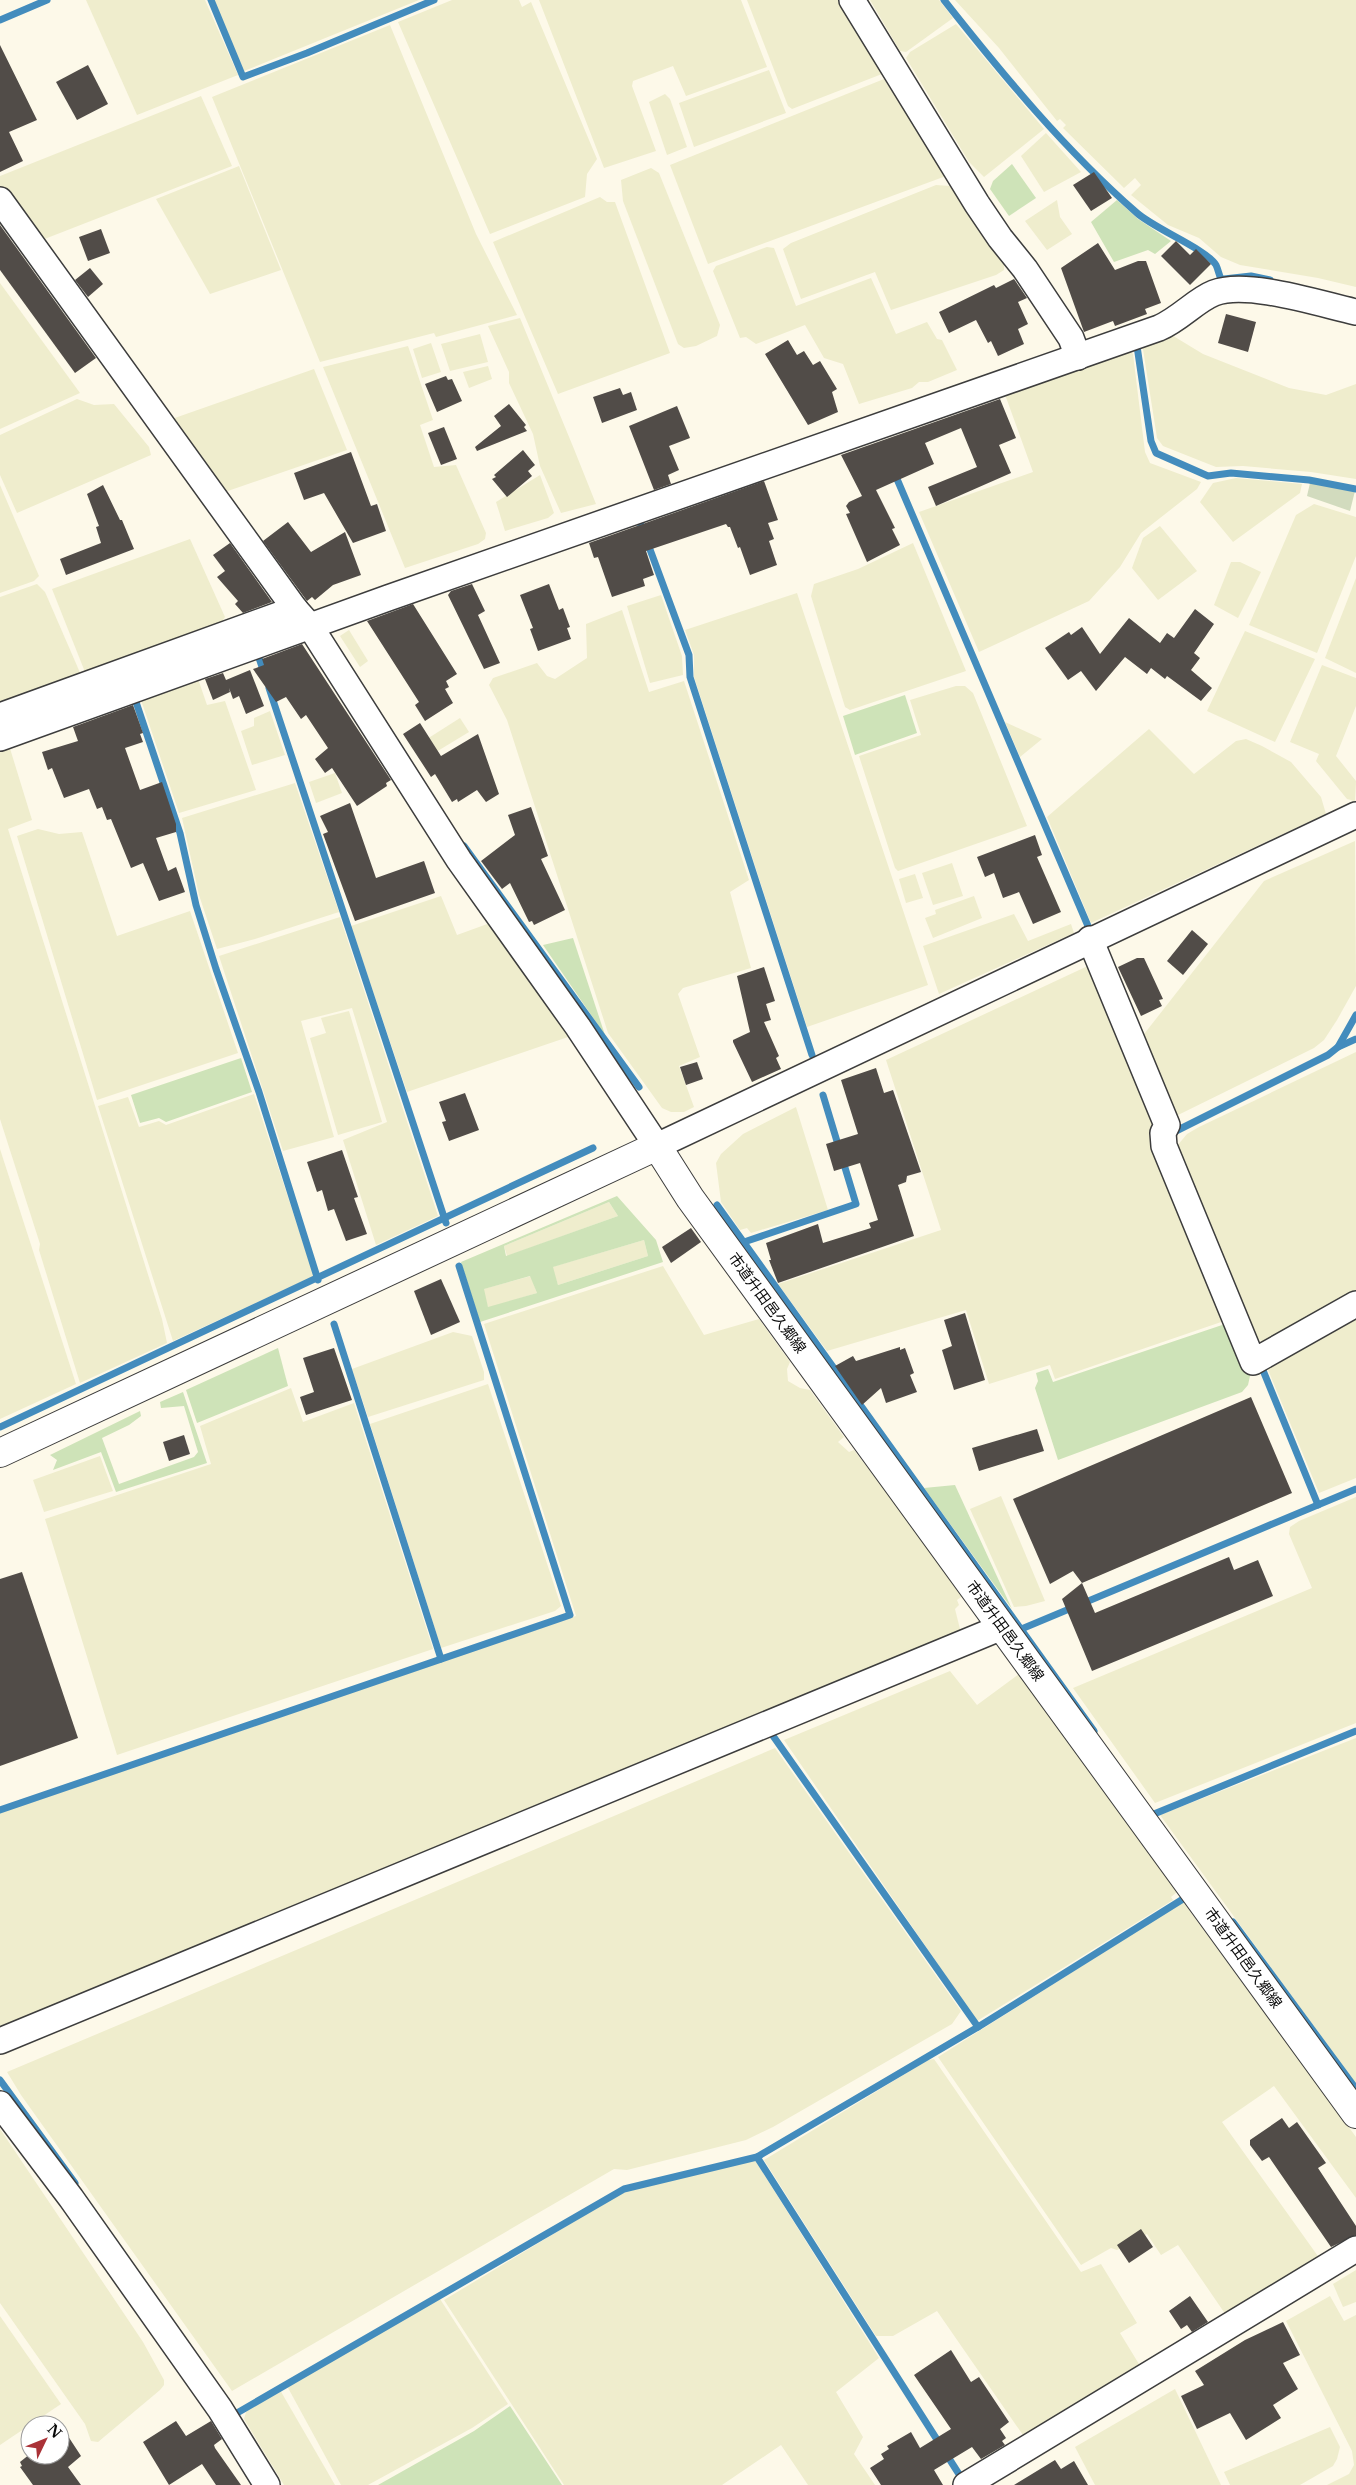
<svg xmlns="http://www.w3.org/2000/svg" width="1356" height="2485" viewBox="0 0 1356 2485" font-family="'Libre Baskerville','Noto Sans JP',serif">
	<style>
		.farmland { fill: #efedcd }
		.green { fill: #cee3b8; fill-rule: evenodd }
		.cemetery { fill: #d2dbbe }
		.lines { fill: none; stroke-linecap: round; stroke-linejoin: round }
		.stream { stroke: #438cbd; stroke-width: 7 }
		.building { fill: #514c48 }
		.minor-casing { stroke: #3d3d3d; stroke-width: 28 }
		.tertiary-casing { stroke: #3d3d3d; stroke-width: 30 }
		.minor { stroke: #fff; stroke-width: 25 }
		.tertiary { stroke: #fff; stroke-width: 28 }
		.labels { text-anchor: middle; stroke-width: 5; stroke-linejoin: round; paint-order: stroke }
		.street-label { font-size: 15px; fill: #0a0a0a; stroke: #fff }
	</style>
	<rect width="100%" height="100%" fill="#fdf9e9"/>
	<g class="farmland">
		<polygon points="86,0 205,0 238,75 137,115"/>
		<polygon points="214,0 419,0 244,71"/>
		<polygon points="452,0 519,0 522,7 531,2 597,159 587,174 585,197 490,234 398,22"/>
		<polygon points="539,0 741,0 767,67 686,96 673,66 633,81 632,86 656,151 604,168"/>
		<polygon points="747,0 838,0 882,74 792,109 788,106"/>
		<polygon points="870,0 939,0 953,18 906,52 900,51"/>
		<polygon points="955,0 1356,0 1356,287 1318,278 1240,265 1221,257 1199,238 1168,225 1131,195 1141,185 1135,178 1124,188 1063,128 1066,125 1060,119 1057,121 999,48"/>
		<polygon points="956,24 1044,129 984,177 969,162 906,58 910,52"/>
		<polygon points="390,25 476,234 517,315 436,337 434,333 320,362 212,97"/>
		<polygon points="769,70 786,113 694,147 679,103"/>
		<polygon points="884,79 946,176 708,264 670,165"/>
		<polygon points="665,94 670,99 687,147 667,155 649,102"/>
		<polygon points="201,96 232,166 42,240 0,188 0,176"/>
		<polygon points="1046,133 1081,172 1044,192 1021,156"/>
		<polygon points="239,166 281,270 210,294 156,199"/>
		<polygon points="651,168 659,173 720,325 717,336 696,346 684,348 678,344 623,201 621,180"/>
		<polygon points="936,185 950,186 1004,264 1004,270 996,275 891,310 875,272 801,299 783,249 791,243"/>
		<polygon points="600,197 607,202 615,202 670,353 558,394 493,242"/>
		<polygon points="1057,200 1060,217 1072,234 1047,250 1025,221"/>
		<polygon points="767,247 774,248 796,306 871,278 896,334 927,322 937,339 942,340 957,370 928,382 919,382 912,388 859,404 843,364 824,358 805,325 756,344 746,337 740,338 713,271 716,266"/>
		<polygon points="0,283 80,393 0,429"/>
		<polygon points="520,318 574,449 596,504 561,513 540,466 533,434 509,383 509,372 488,326"/>
		<polygon points="480,334 488,362 450,371 441,344"/>
		<polygon points="1170,334 1203,354 1289,388 1326,395 1356,384 1356,479 1311,472 1243,466 1216,467 1163,446 1157,438 1142,343"/>
		<polygon points="431,343 441,372 422,378 413,349"/>
		<polygon points="408,346 433,420 420,425 434,467 456,465 486,533 485,539 478,544 405,568 323,367"/>
		<polygon points="1126,347 1133,354 1145,452 1150,463 1201,482 1197,489 1141,533 1120,567 1089,601 979,652 919,512 1033,472 1003,389"/>
		<polygon points="488,366 492,379 469,388 463,372"/>
		<polygon points="314,369 347,450 222,493 169,420"/>
		<polygon points="77,399 94,405 114,404 149,447 151,455 17,513 0,475 0,435"/>
		<polygon points="540,475 554,513 548,518 505,531 496,502"/>
		<polygon points="1236,478 1302,484 1300,493 1233,542 1200,502 1213,483"/>
		<polygon points="0,485 39,576 34,581 0,593"/>
		<polygon points="1314,504 1356,517 1356,556 1317,653 1249,625 1296,515"/>
		<polygon points="1160,526 1197,571 1158,600 1132,568 1143,538"/>
		<polygon points="190,539 225,617 221,623 85,672 52,589"/>
		<polygon points="913,543 966,671 850,710 845,707 811,596 814,584 858,569"/>
		<polygon points="1231,562 1240,562 1261,572 1238,618 1214,605"/>
		<polygon points="1356,578 1356,673 1325,658"/>
		<polygon points="37,584 45,592 81,675 0,705 0,597"/>
		<polygon points="797,593 928,985 807,1027 694,677 694,655 685,630"/>
		<polygon points="661,595 682,656 683,675 650,683 627,606"/>
		<polygon points="622,610 649,692 684,681 749,880 730,892 751,968 683,988 678,994 700,1057 679,1066 694,1107 684,1112 671,1112 662,1108 608,1033 507,720 489,685 493,678 537,663 547,676 555,679 587,658 586,624"/>
		<polygon points="349,630 368,661 360,667 340,636"/>
		<polygon points="1245,631 1315,659 1275,742 1207,711"/>
		<polygon points="1322,665 1356,678 1356,706 1336,756 1356,781 1355,801 1347,799 1316,761 1319,754 1290,742"/>
		<polygon points="196,673 207,705 225,701 256,790 179,813 139,694"/>
		<polygon points="956,686 965,686 973,693 1027,826 898,871 895,868 859,756 921,735 910,700"/>
		<polygon points="270,711 285,755 252,765 241,731 254,726 254,718"/>
		<polygon points="460,718 469,732 436,752 427,739"/>
		<polygon points="1005,722 1042,739 1020,757"/>
		<polygon points="1149,729 1194,774 1236,741 1246,739 1262,746 1291,762 1321,797 1326,814 1091,923 1047,817"/>
		<polygon points="8,742 32,820 8,829 162,1319 167,1343 80,1383 39,1250 40,1244 0,1119 0,745"/>
		<polygon points="335,773 342,793 316,803 309,782"/>
		<polygon points="295,783 339,912 255,939 217,949 199,895 182,818"/>
		<polygon points="38,829 59,834 82,832 117,936 190,911 238,1053 97,1100 17,836"/>
		<polygon points="1355,841 1356,986 1337,1020 1324,1040 1314,1048 1174,1117 1141,1038 1264,881"/>
		<polygon points="952,863 963,896 933,905 922,873"/>
		<polygon points="915,874 923,898 906,903 899,879"/>
		<polygon points="441,896 457,935 490,923 571,1036 407,1092 351,926"/>
		<polygon points="974,896 982,918 933,938 925,918 936,914 935,910"/>
		<polygon points="1014,914 1028,941 1071,924 1074,933 939,994 923,946"/>
		<polygon points="340,917 438,1216 376,1245 343,1140 387,1122 352,1008 301,1021 334,1137 283,1151 219,956"/>
		<polygon points="1092,964 1153,1113 1227,1320 1055,1379 1050,1365 989,1384 966,1310 827,1351 778,1284 941,1230 886,1060"/>
		<polygon points="349,1011 382,1122 338,1135 310,1038 326,1033 321,1018"/>
		<polygon points="1356,1052 1356,1290 1264,1343 1255,1336 1177,1146 1187,1134 1199,1127"/>
		<polygon points="254,1094 314,1276 173,1341 98,1106 128,1097 139,1127 159,1121 166,1125"/>
		<polygon points="796,1107 828,1210 751,1233 747,1228 740,1230 721,1202 716,1163 721,1154 743,1134"/>
		<polygon points="0,1149 76,1384 0,1419"/>
		<polygon points="609,1202 618,1216 507,1256 504,1246"/>
		<polygon points="644,1240 648,1256 558,1285 552,1267"/>
		<polygon points="663,1266 704,1335 759,1319 790,1362 787,1369 788,1381 800,1388 810,1390 844,1437 838,1442 849,1452 854,1450 964,1595 957,1600 959,1605 955,1609 962,1637 0,2032 0,1813 576,1616 484,1324"/>
		<polygon points="531,1276 537,1293 488,1308 483,1289"/>
		<polygon points="1356,1310 1356,1478 1319,1493 1266,1365"/>
		<polygon points="453,1332 472,1336 484,1372 484,1380 368,1417 352,1369"/>
		<polygon points="488,1384 561,1606 555,1611 441,1648 370,1424"/>
		<polygon points="291,1388 303,1422 354,1403 433,1649 117,1755 45,1519 211,1464 200,1426"/>
		<polygon points="100,1456 113,1491 44,1512 33,1480"/>
		<polygon points="1001,1496 1045,1601 1026,1606 1014,1607 970,1509"/>
		<polygon points="1356,1497 1356,1723 1155,1803 1073,1688 1312,1588 1289,1534 1290,1527 1299,1521"/>
		<polygon points="950,1671 977,1705 1019,1674 1177,1892 1171,1897 1173,1900 977,2021 784,1740"/>
		<polygon points="1356,1738 1356,2084 1160,1815"/>
		<polygon points="775,1748 961,2011 952,2024 773,2127 746,2140 627,2170 614,2169 232,2391 21,2095 7,2072"/>
		<polygon points="1183,1902 1356,2137 1356,2198 1274,2086 1222,2122 1320,2259 1228,2318 1178,2245 1161,2255 1147,2234 1117,2250 1111,2248 1081,2265 938,2057"/>
		<polygon points="934,2059 1081,2272 1101,2264 1137,2323 1120,2333 1142,2369 1025,2438 937,2311 893,2336 876,2336 764,2160 928,2060"/>
		<polygon points="0,2129 143,2342 164,2380 164,2385 160,2390 98,2442 91,2441 85,2424 0,2303"/>
		<polygon points="755,2160 879,2358 836,2392 863,2437 854,2454 875,2485 808,2485 781,2445 722,2485 564,2485 444,2300 618,2195 638,2187"/>
		<polygon points="1356,2270 1356,2302 1343,2307 1333,2284"/>
		<polygon points="1330,2296 1344,2321 1356,2315 1356,2485 1327,2485 1349,2474 1354,2465 1352,2451 1286,2321"/>
		<polygon points="440,2299 508,2404 472,2428 368,2485 341,2485 287,2386"/>
		<polygon points="0,2316 61,2404 0,2445"/>
		<polygon points="1175,2389 1221,2485 1095,2485 1075,2447"/>
		<polygon points="280,2390 335,2485 284,2485 244,2419 247,2409"/>
		<polygon points="1330,2427 1340,2447 1337,2459 1333,2466 1300,2485 1230,2485 1224,2472"/>
	</g>
	<g class="green">
		<polygon points="1012,164 1036,198 1009,216 990,189 993,181"/>
		<polygon points="1117,200 1138,219 1171,241 1155,254 1148,250 1114,262 1091,222"/>
		<polygon points="905,695 917,733 855,755 843,716"/>
		<polygon points="573,938 605,1035 543,945"/>
		<polygon points="241,1058 252,1092 166,1122 159,1118 140,1123 131,1095"/>
		<path d="M617,1196L656,1240L663,1262L480,1322L461,1262ZM609,1202L618,1216L506,1256L504,1246ZM644,1240L648,1256L558,1285L553,1267ZM530,1276L537,1293L488,1307L484,1289Z"/>
		<polygon points="1228,1323 1250,1376 1248,1385 1242,1392 1058,1460 1035,1388 1038,1381 1036,1373 1048,1369 1053,1382"/>
		<polygon points="278,1348 288,1386 197,1423 186,1390"/>
		<polygon points="183,1392 207,1463 116,1492 101,1452 53,1470 57,1460 50,1455 140,1411 141,1416 129,1425 102,1438 119,1484 194,1457 198,1452 184,1406 161,1408 160,1402"/>
		<polygon points="955,1485 1012,1609 924,1488"/>
		<polygon points="510,2406 562,2485 378,2485 474,2431"/>
	</g>
	<polygon class="cemetery" points="1310,483 1355,491 1350,511 1307,496"/>
	<g class="lines">
		<g class="stream">
			<polyline points="211,0 243,77 307,53 434,0"/>
			<path d="M944,0C1003,75 1065,150 1137,213C1155,229 1206,249 1216,265C1218,269 1219,275 1221,279"/>
			<polyline points="0,20 47,0"/>
			<polyline points="1224,279 1251,276 1270,280"/>
			<polyline points="1137,346 1151,441 1156,453 1208,476 1231,473 1309,480 1356,489"/>
			<polyline points="894,472 1088,926"/>
			<polyline points="638,517 689,655 690,677 812,1055"/>
			<polyline points="257,652 264,673"/>
			<polyline points="269,688 446,1223"/>
			<polyline points="134,696 180,833 196,905 216,969 259,1092 318,1280"/>
			<polyline points="464,846 639,1087"/>
			<polyline points="1338,1047 1356,1039"/>
			<polyline points="823,1095 839,1148"/>
			<polyline points="1172,1133 1328,1055 1338,1047 1356,1015"/>
			<polyline points="717,1205 1094,1731"/>
			<polyline points="744,1242 856,1204 843,1161"/>
			<polyline points="334,1324 441,1659"/>
			<polyline points="1260,1363 1318,1505"/>
			<polyline points="0,1427 593,1148"/>
			<polyline points="1012,1633 1356,1489"/>
			<polyline points="0,1810 570,1615 459,1266"/>
			<polyline points="1154,1814 1356,1731"/>
			<polyline points="1233,1922 1356,2089"/>
			<polyline points="978,2027 1183,1899"/>
			<polyline points="0,2080 75,2183"/>
			<polyline points="757,2157 964,2482"/>
			<polyline points="237,2413 624,2189 757,2157 978,2027 771,1733"/>
		</g>
	</g>
	<g class="building">
		<polygon points="0,45 37,120 9,132 23,161 0,172"/>
		<polygon points="88,65 108,104 77,120 56,82"/>
		<polygon points="1094,172 1112,198 1091,211 1073,185"/>
		<polygon points="0,225 96,358 75,373 0,270"/>
		<polygon points="101,229 110,253 88,261 79,237"/>
		<polygon points="1176,241 1190,255 1196,249 1211,264 1190,285 1161,256"/>
		<polygon points="1098,243 1115,270 1138,261 1146,261 1161,303 1145,309 1147,314 1115,326 1113,321 1084,332 1061,268"/>
		<polygon points="90,268 103,284 88,297 75,280"/>
		<polygon points="1014,279 1027,298 1018,302 1028,324 1018,329 1024,344 998,356 991,341 988,343 976,320 949,333 939,312 994,285 996,288"/>
		<polygon points="1226,314 1256,322 1248,352 1218,343"/>
		<polygon points="788,340 797,355 804,351 813,365 820,361 837,389 832,392 838,412 808,425 765,354"/>
		<polygon points="446,376 448,380 452,379 462,401 437,412 425,384"/>
		<polygon points="620,388 623,395 631,392 637,410 602,423 593,397"/>
		<polygon points="1000,399 1016,438 999,445 1011,473 936,506 928,487 977,467 961,428 925,443 934,464 876,490 895,528 892,529 900,545 867,562 846,514 850,513 846,506 849,502 862,496 841,455"/>
		<polygon points="509,404 526,425 524,427 527,431 477,451 475,447 501,426 494,416"/>
		<polygon points="677,406 690,438 669,446 679,470 668,475 671,484 654,490 629,426"/>
		<polygon points="444,427 457,459 441,465 428,433"/>
		<polygon points="523,450 535,465 528,471 532,476 507,497 492,479 496,477 494,475"/>
		<polygon points="351,452 371,506 377,504 386,531 353,543 324,493 304,500 294,473"/>
		<polygon points="764,481 778,520 768,523 774,539 769,541 777,565 750,575 740,547 738,548 730,527 728,527 726,524 646,551 654,575 643,579 645,586 612,597 598,557 594,558 589,543"/>
		<polygon points="103,485 120,520 122,520 134,549 66,575 60,559 101,543 96,527 99,526 87,494"/>
		<polygon points="288,522 311,552 345,532 361,575 333,585 315,600 312,597 307,601 263,541"/>
		<polygon points="230,543 272,602 243,613 235,604 238,601 217,577 225,571 213,555"/>
		<polygon points="472,584 485,611 478,615 500,663 484,669 448,595 451,591"/>
		<polygon points="549,584 559,610 563,608 570,627 567,628 571,639 538,651 530,629 533,628 520,595"/>
		<polygon points="413,604 457,674 446,681 449,687 445,689 453,703 425,721 415,705 419,702 367,621"/>
		<polygon points="1195,609 1214,624 1194,653 1200,658 1191,670 1212,688 1201,701 1167,676 1165,679 1151,668 1147,674 1125,657 1096,691 1081,671 1068,680 1045,648 1069,632 1071,635 1082,627 1100,654 1129,618 1160,643 1167,633 1174,638"/>
		<polygon points="302,644 391,780 386,783 387,786 357,806 332,768 325,773 315,759 328,748 306,715 301,719 286,697 276,702 253,669 264,665 262,659"/>
		<polygon points="250,670 264,706 246,714 239,696 233,699 229,688 230,692 213,700 205,679 223,673 226,680"/>
		<polygon points="133,705 143,733 140,734 143,742 125,748 140,790 162,782 176,824 176,832 156,838 168,871 176,867 185,892 159,901 143,863 131,868 111,819 107,820 102,807 97,809 89,789 64,798 52,768 48,770 42,752 78,741 73,727"/>
		<polygon points="420,723 441,756 478,734 499,794 486,802 477,790 458,802 457,799 452,802 435,774 431,777 403,734"/>
		<polygon points="350,803 376,878 424,861 435,893 355,921 323,834 328,832 320,816"/>
		<polygon points="531,807 548,856 541,859 565,910 534,925 532,921 529,922 510,883 502,889 481,861 515,835 508,815"/>
		<polygon points="1035,835 1042,855 1037,857 1061,912 1033,924 1019,892 1003,898 994,873 985,877 977,857"/>
		<polygon points="1192,930 1208,944 1183,975 1167,961"/>
		<polygon points="1137,958 1144,958 1163,999 1159,1000 1162,1006 1141,1016 1118,967"/>
		<polygon points="764,967 775,1001 766,1004 771,1020 764,1022 779,1056 776,1058 781,1069 752,1082 733,1042 733,1040 750,1032 737,976"/>
		<polygon points="697,1062 703,1079 686,1085 680,1067"/>
		<polygon points="876,1068 884,1093 893,1090 921,1172 907,1176 906,1182 898,1185 914,1236 778,1283 769,1260 771,1260 766,1243 818,1224 823,1243 871,1228 869,1223 878,1220 860,1163 834,1171 826,1144 858,1134 841,1080"/>
		<polygon points="465,1093 479,1130 449,1141 442,1122 446,1121 439,1102"/>
		<polygon points="342,1150 358,1197 354,1198 367,1234 346,1241 334,1209 328,1211 322,1190 317,1192 307,1162"/>
		<polygon points="691,1228 701,1242 671,1263 662,1247"/>
		<polygon points="441,1279 460,1322 431,1335 414,1291"/>
		<polygon points="965,1313 985,1380 954,1390 942,1350 952,1346 944,1320"/>
		<polygon points="900,1347 900,1350 905,1348 914,1373 910,1375 917,1392 886,1403 881,1388 862,1405 835,1366 853,1356 856,1361"/>
		<polygon points="334,1348 352,1400 306,1415 300,1397 314,1392 303,1358"/>
		<polygon points="1251,1397 1292,1493 1082,1583 1095,1613 1229,1557 1234,1570 1258,1560 1273,1596 1092,1671 1062,1599 1082,1583 1073,1571 1050,1584 1013,1499"/>
		<polygon points="1037,1429 1044,1451 979,1471 972,1448"/>
		<polygon points="184,1435 190,1454 169,1461 163,1442"/>
		<polygon points="22,1572 78,1738 0,1766 0,1579"/>
		<polygon points="1282,2118 1289,2128 1297,2122 1326,2163 1318,2168 1356,2226 1356,2235 1331,2247 1269,2157 1262,2161 1250,2145 1250,2140"/>
		<polygon points="1141,2229 1153,2247 1129,2263 1117,2245"/>
		<polygon points="1190,2296 1208,2322 1192,2332 1187,2325 1181,2329 1169,2311"/>
		<polygon points="1283,2322 1300,2355 1283,2363 1298,2389 1273,2405 1281,2418 1246,2440 1230,2413 1197,2429 1181,2396 1204,2385 1195,2371 1245,2340"/>
		<polygon points="951,2350 971,2382 979,2377 1009,2422 1000,2429 1006,2438 1002,2441 1005,2445 981,2459 972,2447 934,2470 943,2485 881,2485 870,2468 884,2459 881,2454 889,2449 887,2446 911,2432 920,2448 951,2429 914,2375"/>
		<polygon points="176,2421 186,2436 211,2421 222,2439 214,2445 215,2448 241,2485 216,2485 202,2464 169,2485 143,2442"/>
		<polygon points="64,2430 81,2456 68,2467 81,2485 33,2485 20,2467 22,2466 20,2462 30,2454 60,2455 60,2432"/>
		<polygon points="1055,2460 1061,2469 1074,2461 1088,2485 1014,2485"/>
	</g>
	<g class="lines">
		<g class="minor-casing">
			<g id="minor">
				<polyline points="852,0 977,204 1000,238 1025,269 1071,338 1078,357"/>
				<polyline points="0,200 295,609 310,626 459,860 578,1027 657,1146 1356,815"/>
				<polyline points="0,716 295,609"/>
				<path d="M0,738L388,598L1159,328C1180,319 1196,300 1214,293C1247,280 1320,304 1356,312"/>
				<polyline points="1090,939 1167,1125 1163,1133 1164,1146 1253,1362 1356,1304"/>
				<polyline points="0,2041 1002,1627"/>
				<polyline points="0,2104 71,2198 220,2409 267,2485"/>
				<polyline points="966,2485 1356,2249"/>
			</g>
		</g>
		<g class="tertiary-casing">
			<polyline id="tertiary" points="0,1453 657,1146 690,1198 1356,2114"/>
		</g>
		<use href="#minor" class="minor"/>
		<use href="#tertiary" class="tertiary"/>
	</g>
	<g class="labels">
		<g class="street-label">
			<text transform="translate(767 1303) rotate(54)" y="5">市道升田邑久郷線</text>
			<text transform="translate(1005 1631) rotate(54)" y="5">市道升田邑久郷線</text>
			<text transform="translate(1243 1958) rotate(54)" y="5">市道升田邑久郷線</text>
		</g>
	</g>
	<g transform="translate(45 2440) rotate(47)"><circle r="24" fill="#ffffff" stroke="#9d9d9d"/>
	<path d="M0-4L9 19L0 12L-9 19Z" fill="#aa3237"/>
	<text y="-8" font-size="14" font-weight="bold" text-anchor="middle" fill="#0a0a0a">N</text>
	</g>
</svg>
